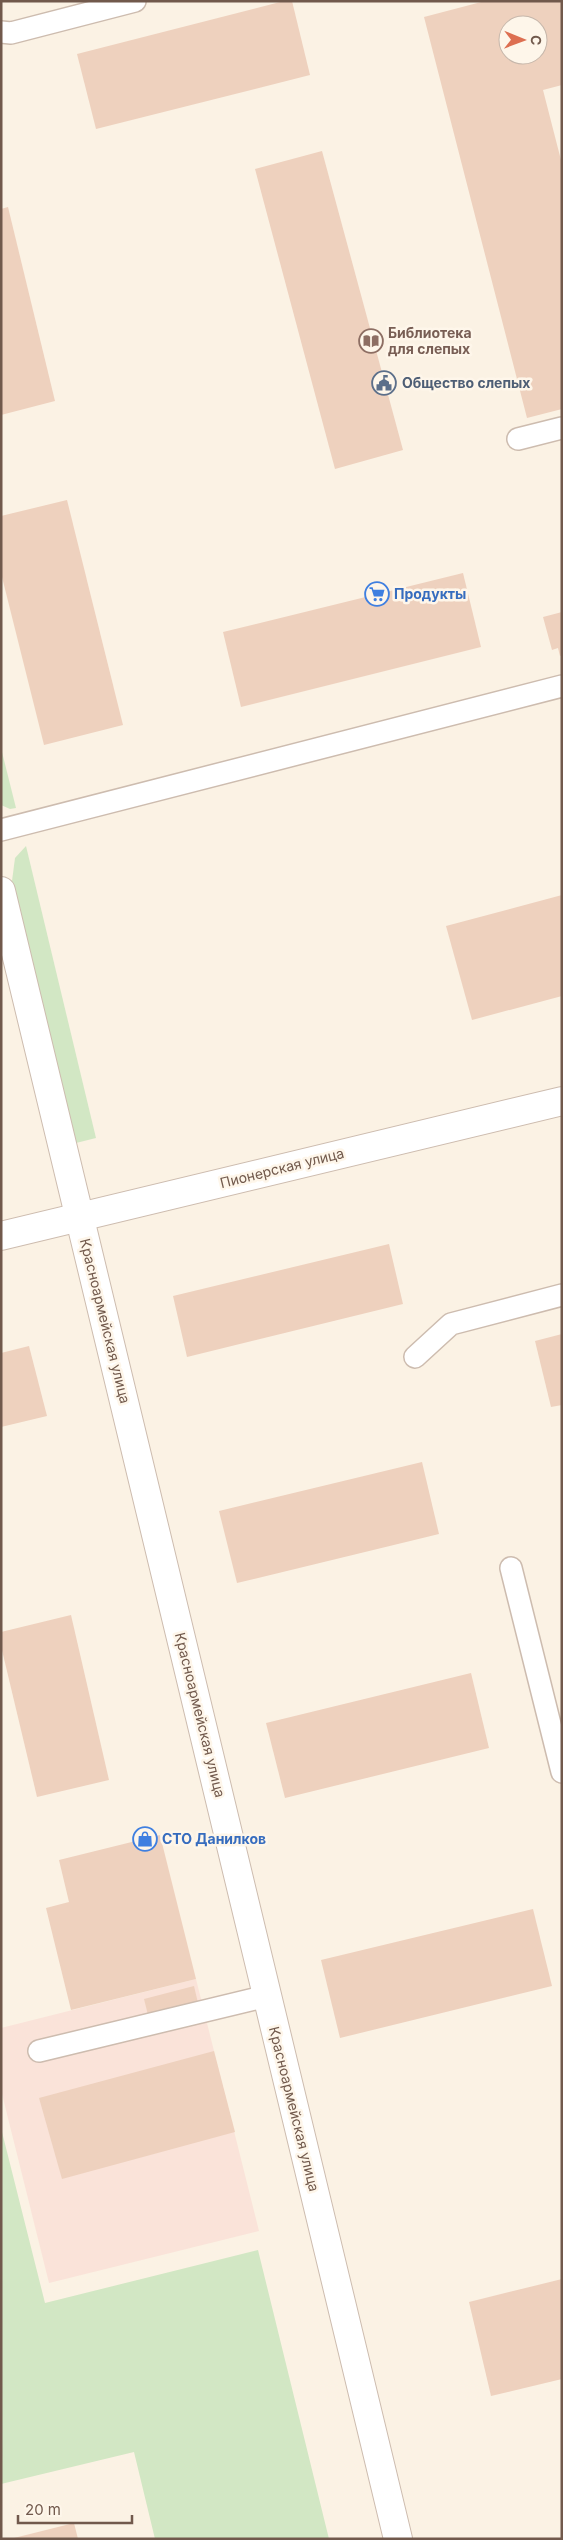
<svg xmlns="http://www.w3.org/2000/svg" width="563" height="2540" viewBox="0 0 563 2540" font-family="Inter,sans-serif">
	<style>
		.commercial { fill: #fae3d9 }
		.green { fill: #d2e7c4 }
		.building { fill: #eed1be; fill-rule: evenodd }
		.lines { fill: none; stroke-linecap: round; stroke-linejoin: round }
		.service-casing { stroke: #cdbcaf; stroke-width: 24 }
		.minor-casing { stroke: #cdbcaf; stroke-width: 30 }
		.service { stroke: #fff; stroke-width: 21 }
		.minor { stroke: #fff; stroke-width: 28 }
		.labels { text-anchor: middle; stroke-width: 5; stroke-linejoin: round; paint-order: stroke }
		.education-label { font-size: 14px; font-weight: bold; fill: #785e54; stroke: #fef6ea; text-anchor: start }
		.service-label { font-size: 14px; font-weight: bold; fill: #4e5e75; stroke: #fef6ea; text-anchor: start }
		.shop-label { font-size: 14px; font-weight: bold; fill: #366cbe; stroke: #fef6ea; text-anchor: start }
		.street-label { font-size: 14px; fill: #71594c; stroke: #fef6ea }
	</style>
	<rect width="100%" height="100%" fill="#fbf2e4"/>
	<polygon class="commercial" points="196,1979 259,2231 49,2283 1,2090 1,2028"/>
	<g class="green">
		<polygon points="1,748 16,808 10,809 1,805"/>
		<polygon points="26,846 96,1138 76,1143 12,881 15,858"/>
		<polygon points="1,2128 45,2303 258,2250 329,2539 155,2539 134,2452 1,2484"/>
	</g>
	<g class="building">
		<polygon points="284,1 292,1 310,75 96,129 77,54"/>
		<path d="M485,1H562V85L543,90L562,164V409L527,418L424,17ZM508,25H538V55H508Z"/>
		<polygon points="322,151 403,450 335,469 255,169"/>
		<polygon points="8,207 55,401 1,415 1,209"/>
		<polygon points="67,500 123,725 44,745 1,573 1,516"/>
		<polygon points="463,573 481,647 241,707 223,632"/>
		<polygon points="562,612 562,655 560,656 558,648 552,650 543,617"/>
		<polygon points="562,895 562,996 472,1020 446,926"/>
		<polygon points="389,1244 403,1304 187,1357 173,1296"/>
		<polygon points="562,1334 562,1405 551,1407 535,1341"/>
		<polygon points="29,1346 47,1416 1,1427 1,1353"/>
		<polygon points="422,1462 439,1534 237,1583 219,1511"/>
		<polygon points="71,1615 109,1780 37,1797 1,1646 1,1632"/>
		<polygon points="471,1673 489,1748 285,1798 266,1723"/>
		<polygon points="160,1835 196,1979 71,2010 46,1908 69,1902 59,1860"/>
		<polygon points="533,1909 552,1986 340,2038 321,1960"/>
		<polygon points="194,1986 198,2003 148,2015 144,1999"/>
		<polygon points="214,2051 235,2132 62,2179 39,2098"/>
		<polygon points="562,2279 562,2379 491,2396 469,2302"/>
		<polygon points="74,2523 78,2539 14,2539 14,2538"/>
	</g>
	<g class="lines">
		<g class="service-casing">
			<g id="service">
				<polyline points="1,32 11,33 135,1"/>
				<polyline points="518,439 562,428"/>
				<polyline points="1,830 562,686"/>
				<polyline points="415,1357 451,1324 562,1295"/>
				<polyline points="511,1568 562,1772"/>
				<polyline points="39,2051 267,1996"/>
			</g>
		</g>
		<g class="minor-casing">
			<g id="minor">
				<polyline points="1,891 398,2539"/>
				<polyline points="1,1236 562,1101"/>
			</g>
		</g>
		<use href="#service" class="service"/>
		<use href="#minor" class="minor"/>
	</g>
	<defs>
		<g id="library-ring" transform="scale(1.25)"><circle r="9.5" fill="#fef6ea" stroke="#8d6e63" stroke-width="1.5"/><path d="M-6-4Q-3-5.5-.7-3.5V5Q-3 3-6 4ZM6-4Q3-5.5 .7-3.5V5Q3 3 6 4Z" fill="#8d6e63"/></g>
		<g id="civic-ring" transform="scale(1.25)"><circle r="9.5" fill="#fef6ea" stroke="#5c6f8a" stroke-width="1.5"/><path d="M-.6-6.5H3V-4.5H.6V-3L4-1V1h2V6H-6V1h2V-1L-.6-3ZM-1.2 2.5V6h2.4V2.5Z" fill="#5c6f8a"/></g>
		<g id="supermarket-ring" transform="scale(1.25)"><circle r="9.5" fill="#fef6ea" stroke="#3f7fe0" stroke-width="1.5"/><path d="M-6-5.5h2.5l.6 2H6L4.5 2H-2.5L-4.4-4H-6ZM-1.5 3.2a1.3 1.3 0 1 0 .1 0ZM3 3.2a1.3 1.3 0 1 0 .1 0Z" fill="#3f7fe0"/></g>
		<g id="shop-ring" transform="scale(1.25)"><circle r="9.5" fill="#fef6ea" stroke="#3f7fe0" stroke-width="1.5"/><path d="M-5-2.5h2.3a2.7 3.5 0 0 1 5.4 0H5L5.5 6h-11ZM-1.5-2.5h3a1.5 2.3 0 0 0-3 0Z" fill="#3f7fe0"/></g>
	</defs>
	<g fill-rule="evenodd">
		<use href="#library-ring" x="371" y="341"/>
		<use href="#civic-ring" x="384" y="383"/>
		<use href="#supermarket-ring" x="377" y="594"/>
		<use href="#shop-ring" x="145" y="1839"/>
	</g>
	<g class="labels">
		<g class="education-label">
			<text x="388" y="338">Библиотека<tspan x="388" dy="16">для слепых</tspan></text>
		</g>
		<g class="service-label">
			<text x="402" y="388">Общество слепых</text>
		</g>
		<g class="shop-label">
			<text x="394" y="599">Продукты</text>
			<text x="162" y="1844">СТО Данилков</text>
		</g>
		<g class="street-label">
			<text transform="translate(282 1168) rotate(-14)" y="5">Пионерская улица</text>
			<text transform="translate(105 1321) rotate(76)" y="5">Красноармейская улица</text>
			<text transform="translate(200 1715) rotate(76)" y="5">Красноармейская улица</text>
			<text transform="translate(294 2109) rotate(76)" y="5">Красноармейская улица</text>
		</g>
	</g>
	<rect width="563" height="2540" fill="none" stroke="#71594c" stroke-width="5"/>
	<g transform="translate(523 40) rotate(91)"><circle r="24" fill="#fef6ea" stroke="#c6b7ab"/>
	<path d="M0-4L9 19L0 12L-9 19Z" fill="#dd6f51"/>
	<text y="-8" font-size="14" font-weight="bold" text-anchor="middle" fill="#71594c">С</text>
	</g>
	<path d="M18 2515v8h114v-8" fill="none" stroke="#71594c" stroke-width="2.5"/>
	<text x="25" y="2515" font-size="15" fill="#71594c" stroke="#fef6ea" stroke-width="4" paint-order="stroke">20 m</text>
</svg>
